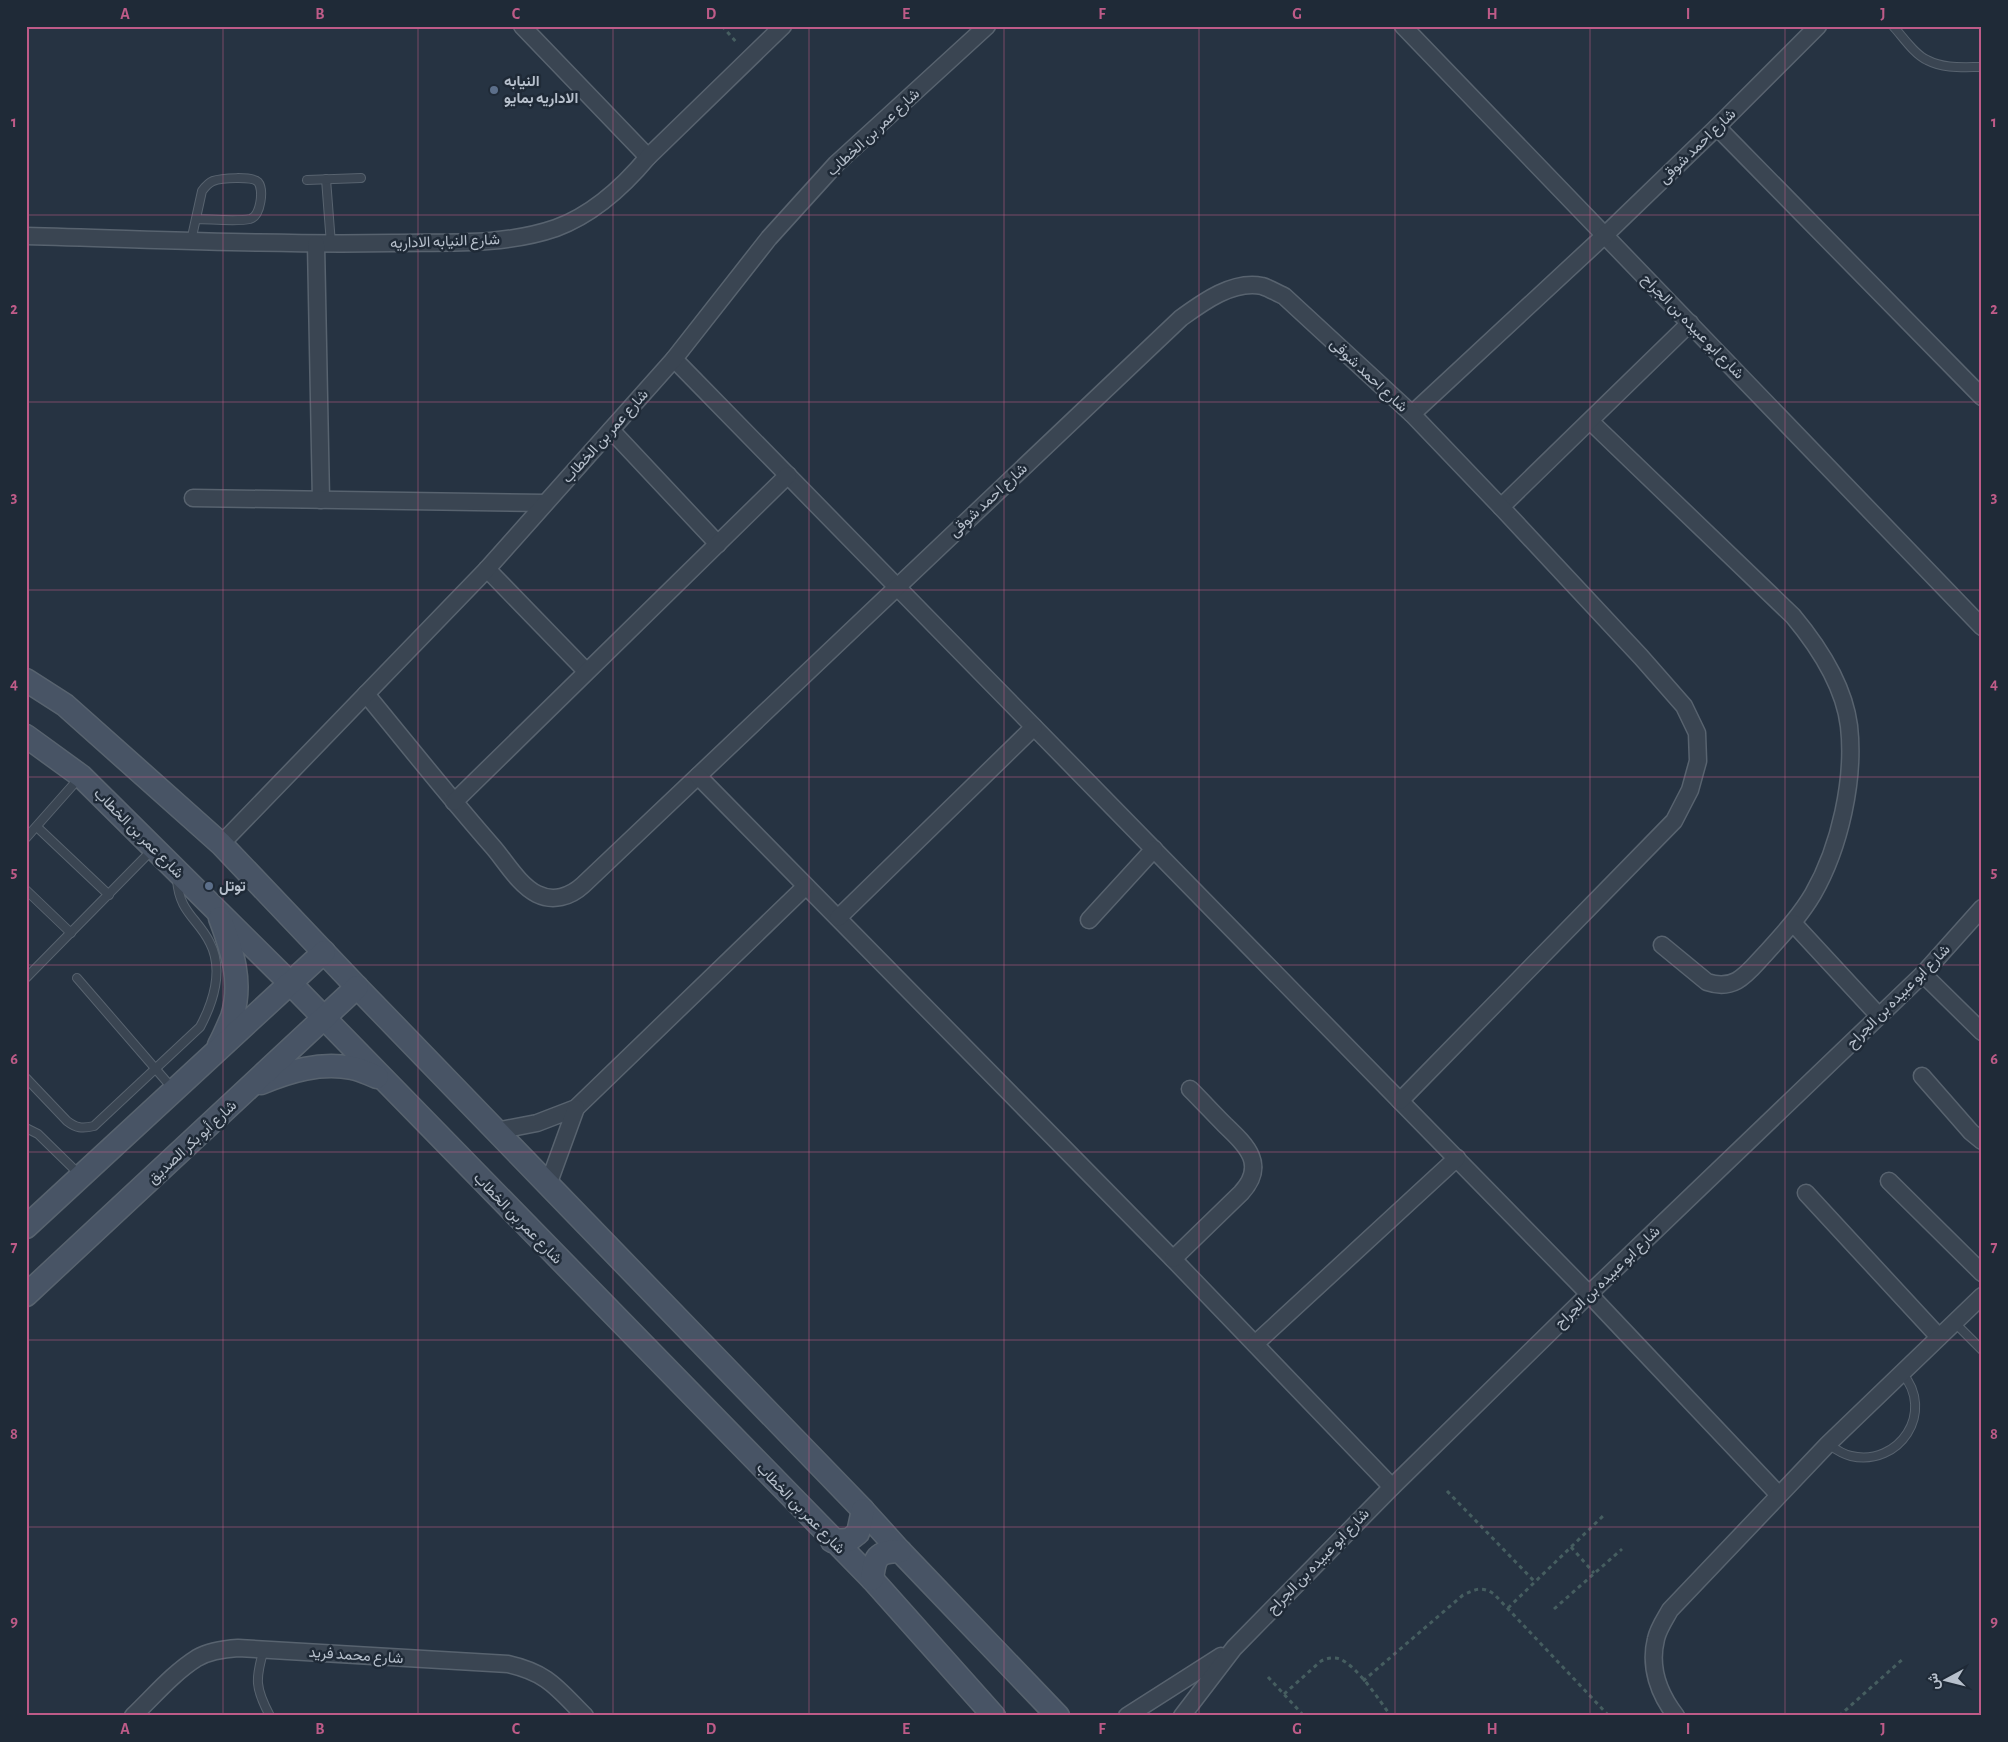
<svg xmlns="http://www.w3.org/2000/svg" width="2008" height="1742" viewBox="0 0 2008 1742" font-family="'Alegreya Sans',Vazirmatn,sans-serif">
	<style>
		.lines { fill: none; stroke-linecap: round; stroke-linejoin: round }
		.lane-casing { stroke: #58636f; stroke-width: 10 }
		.street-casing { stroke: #58636f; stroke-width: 19 }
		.secondary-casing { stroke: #58636f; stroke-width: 25 }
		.path { stroke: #465e60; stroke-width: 3; stroke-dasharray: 4 4; stroke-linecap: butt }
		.lane { stroke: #3a4552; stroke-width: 8 }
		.street { stroke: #3a4552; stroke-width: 16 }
		.secondary { stroke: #485465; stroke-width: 22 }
		.grid { fill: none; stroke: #be5b88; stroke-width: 1; stroke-opacity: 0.55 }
		.service-dot { fill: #5c6f8a; stroke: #1f2a37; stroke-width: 2 }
		.labels { text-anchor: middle; stroke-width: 5; stroke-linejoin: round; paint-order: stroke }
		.poi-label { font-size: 15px; font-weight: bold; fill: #b7c0cc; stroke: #1f2a37; text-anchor: start }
		.street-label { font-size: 15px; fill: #b7c0cc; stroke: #1f2a37 }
		.neatline { fill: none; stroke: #be5b88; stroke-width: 2 }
		.grid-label { font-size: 16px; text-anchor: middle; font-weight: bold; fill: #be5b88 }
	</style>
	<rect width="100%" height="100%" fill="#263342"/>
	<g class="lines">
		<g class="lane-casing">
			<g id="lane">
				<path d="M1893,26C1903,37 1914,54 1927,60C1944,69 1963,67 1982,67"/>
				<polyline points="326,179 331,244"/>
				<polyline points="307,180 361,178"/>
				<path d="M191,241L202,191C205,187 208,183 213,181C221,178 252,176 258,182C264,189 261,216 250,219C237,222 210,219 196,219"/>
				<polyline points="37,827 109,895"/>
				<polyline points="26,838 80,777"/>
				<polyline points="26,890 71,933"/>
				<polyline points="26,978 153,849"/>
				<polyline points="77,978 173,1089"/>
				<path d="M26,1078L67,1121C76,1128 82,1129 94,1126L200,1027C213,1003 224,970 210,943C198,918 179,913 177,879"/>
				<polyline points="26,1128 38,1134 80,1175"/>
				<polyline points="1954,1322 1982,1350"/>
				<path d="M1828,1444C1835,1449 1842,1454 1851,1456C1899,1467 1936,1412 1902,1373"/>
				<path d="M264,1649C255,1679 255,1688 270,1716"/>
			</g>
		</g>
		<g class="street-casing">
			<g id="street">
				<polyline points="522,26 648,157"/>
				<polyline points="1403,26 1982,627"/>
				<polyline points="1717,127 1982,397"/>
				<path d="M26,236C148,239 270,245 392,243C447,242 504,246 556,228C594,214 623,187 648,157L783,26"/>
				<polyline points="316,244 321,500"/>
				<polyline points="674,359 1589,1294 1779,1495"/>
				<polyline points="1412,414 1605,235 1717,127 1818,26"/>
				<path d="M1590,421L1793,616C1818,646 1844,686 1849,726C1855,779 1840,847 1813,894C1800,916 1783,934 1766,953C1748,972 1736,992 1707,982L1662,945"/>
				<polyline points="611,430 718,544"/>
				<polyline points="193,498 545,503"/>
				<polyline points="1501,507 1690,323"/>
				<polyline points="487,569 586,671"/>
				<path d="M366,694C408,745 449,797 493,847C506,862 519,885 537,894C553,902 570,897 583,885L1181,318C1203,302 1233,280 1262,286C1269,288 1277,293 1284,296L1412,414L1501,507L1641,657L1684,706L1697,733L1698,761L1690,790L1674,821L1400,1101"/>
				<polyline points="698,776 1173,1259 1392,1487"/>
				<polyline points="454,802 788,475"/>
				<polyline points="221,844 487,569 674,359 769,238 836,164 987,26"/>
				<polyline points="838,918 1034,727"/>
				<polyline points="1089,920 1154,849"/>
				<polyline points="1793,923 1879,1016"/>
				<polyline points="1923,974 1982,1032"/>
				<polyline points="1922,1076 1971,1132 1982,1141"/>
				<polyline points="496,1131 537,1123 576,1108 806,886"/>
				<polyline points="1889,1181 1982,1273"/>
				<polyline points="548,1185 576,1108"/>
				<polyline points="1806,1193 1939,1337"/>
				<path d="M1173,1259L1241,1193C1267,1165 1247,1146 1225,1125C1213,1113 1202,1101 1190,1089"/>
				<polyline points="1255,1344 1457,1158"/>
				<path d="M133,1716C153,1697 173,1673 197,1658C209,1651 223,1649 238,1648L508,1664C548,1673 557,1688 585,1716"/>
				<polyline points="1127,1716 1221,1656"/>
				<polyline points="1182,1716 1234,1648 1392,1487 1589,1294 1923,974 1982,908"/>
				<path d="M1676,1716C1659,1694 1649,1667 1656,1639C1658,1629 1665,1619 1670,1610L1828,1444L1982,1296"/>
			</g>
		</g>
		<g class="secondary-casing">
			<g id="secondary">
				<polyline points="26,680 65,705 221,844 357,987 863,1510 900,1551 1058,1716"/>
				<polyline points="26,736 81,776 291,984 872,1579 994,1716"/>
				<path d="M219,1045C224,1036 228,1026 232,1017C243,982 232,950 220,918"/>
				<path d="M261,1083C290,1071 320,1062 352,1068C360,1069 369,1074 377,1077"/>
				<polyline points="26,1227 324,952"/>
				<polyline points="26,1295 357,987"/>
				<polyline points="832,1541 849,1540 858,1533 863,1510"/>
				<path d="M872,1579C875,1557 876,1552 900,1551"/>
			</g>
		</g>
		<g class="path">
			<polyline points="722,26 738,44"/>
			<polyline points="1447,1491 1535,1582"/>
			<polyline points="1571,1547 1594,1573"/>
			<polyline points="1508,1608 1603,1516"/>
			<polyline points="1554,1609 1622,1549"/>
			<polyline points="1268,1677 1304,1716"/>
			<path d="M1363,1681L1463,1595C1476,1589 1482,1586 1494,1594L1609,1716"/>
			<path d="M1284,1694L1321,1661C1327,1658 1334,1657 1340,1659C1358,1667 1379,1700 1391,1716"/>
			<polyline points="1839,1716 1904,1658"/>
		</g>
		<use href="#lane" class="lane"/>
		<use href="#street" class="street"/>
		<use href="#secondary" class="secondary"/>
	</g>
	<path class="grid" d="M223,26V1716M418,26V1716M613,26V1716M809,26V1716M1004,26V1716M1199,26V1716M1395,26V1716M1590,26V1716M1785,26V1716M26,215H1982M26,402H1982M26,590H1982M26,777H1982M26,965H1982M26,1152H1982M26,1340H1982M26,1527H1982"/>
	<g class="service-dot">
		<circle cx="494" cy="90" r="5"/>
		<circle cx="209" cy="886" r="5"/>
	</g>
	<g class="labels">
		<g class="poi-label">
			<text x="504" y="86">النيابه<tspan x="504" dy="17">الاداريه بمايو</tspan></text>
			<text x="219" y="891">توتل</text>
		</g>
		<g class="street-label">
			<text transform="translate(873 132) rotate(-43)" y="5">شارع عمر بن الخطاب</text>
			<text transform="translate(1697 146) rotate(-44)" y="5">شارع احمد شوقى</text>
			<text transform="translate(445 241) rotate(-2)" y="5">شارع النيابه الاداريه</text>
			<text transform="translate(1693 326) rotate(46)" y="5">شارع ابو عبيده بن الجراح</text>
			<text transform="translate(1369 375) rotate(43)" y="5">شارع احمد شوقى</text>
			<text transform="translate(605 436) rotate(-48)" y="5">شارع عمر بن الخطاب</text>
			<text transform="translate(988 500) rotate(-43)" y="5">شارع احمد شوقى</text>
			<text transform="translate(139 833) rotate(45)" y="5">شارع عمر بن الخطاب</text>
			<text transform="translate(1898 996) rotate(-45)" y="5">شارع ابو عبيده بن الجراح</text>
			<text transform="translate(192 1142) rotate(-43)" y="5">شارع أبو بكر الصديق</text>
			<text transform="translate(518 1218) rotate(46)" y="5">شارع عمر بن الخطاب</text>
			<text transform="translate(1607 1277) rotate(-44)" y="5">شارع ابو عبيده بن الجراح</text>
			<text transform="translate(801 1508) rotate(46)" y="5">شارع عمر بن الخطاب</text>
			<text transform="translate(1318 1561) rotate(-46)" y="5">شارع ابو عبيده بن الجراح</text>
			<text transform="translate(356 1655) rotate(4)" y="5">شارع محمد فريد</text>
		</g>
	</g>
	<rect width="2008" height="1742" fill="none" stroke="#1f2a37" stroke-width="55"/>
	<g transform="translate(1946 1680) rotate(263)" stroke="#1f2a37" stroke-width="4" paint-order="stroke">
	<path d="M0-4L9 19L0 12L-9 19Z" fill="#b7c0cc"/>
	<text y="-8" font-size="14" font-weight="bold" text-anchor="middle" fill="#b7c0cc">ش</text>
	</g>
	<rect x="28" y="28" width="1952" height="1686" class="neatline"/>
	<g class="grid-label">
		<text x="125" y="19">A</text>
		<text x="320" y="19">B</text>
		<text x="516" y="19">C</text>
		<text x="711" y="19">D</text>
		<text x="906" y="19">E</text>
		<text x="1102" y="19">F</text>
		<text x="1297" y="19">G</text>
		<text x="1492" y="19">H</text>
		<text x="1688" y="19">I</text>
		<text x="1883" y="19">J</text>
		<text x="14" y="127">1</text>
		<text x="1994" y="127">1</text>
		<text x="14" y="314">2</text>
		<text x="1994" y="314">2</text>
		<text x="14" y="502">3</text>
		<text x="1994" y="502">3</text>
		<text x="14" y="689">4</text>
		<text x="1994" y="689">4</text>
		<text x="14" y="877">5</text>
		<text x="1994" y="877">5</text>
		<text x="14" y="1064">6</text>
		<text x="1994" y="1064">6</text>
		<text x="14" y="1252">7</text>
		<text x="1994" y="1252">7</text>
		<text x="14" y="1439">8</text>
		<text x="1994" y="1439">8</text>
		<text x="14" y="1626">9</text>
		<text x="1994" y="1626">9</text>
		<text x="125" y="1734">A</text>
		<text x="320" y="1734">B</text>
		<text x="516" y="1734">C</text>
		<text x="711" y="1734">D</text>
		<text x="906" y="1734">E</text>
		<text x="1102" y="1734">F</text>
		<text x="1297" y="1734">G</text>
		<text x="1492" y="1734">H</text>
		<text x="1688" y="1734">I</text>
		<text x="1883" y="1734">J</text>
	</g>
</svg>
